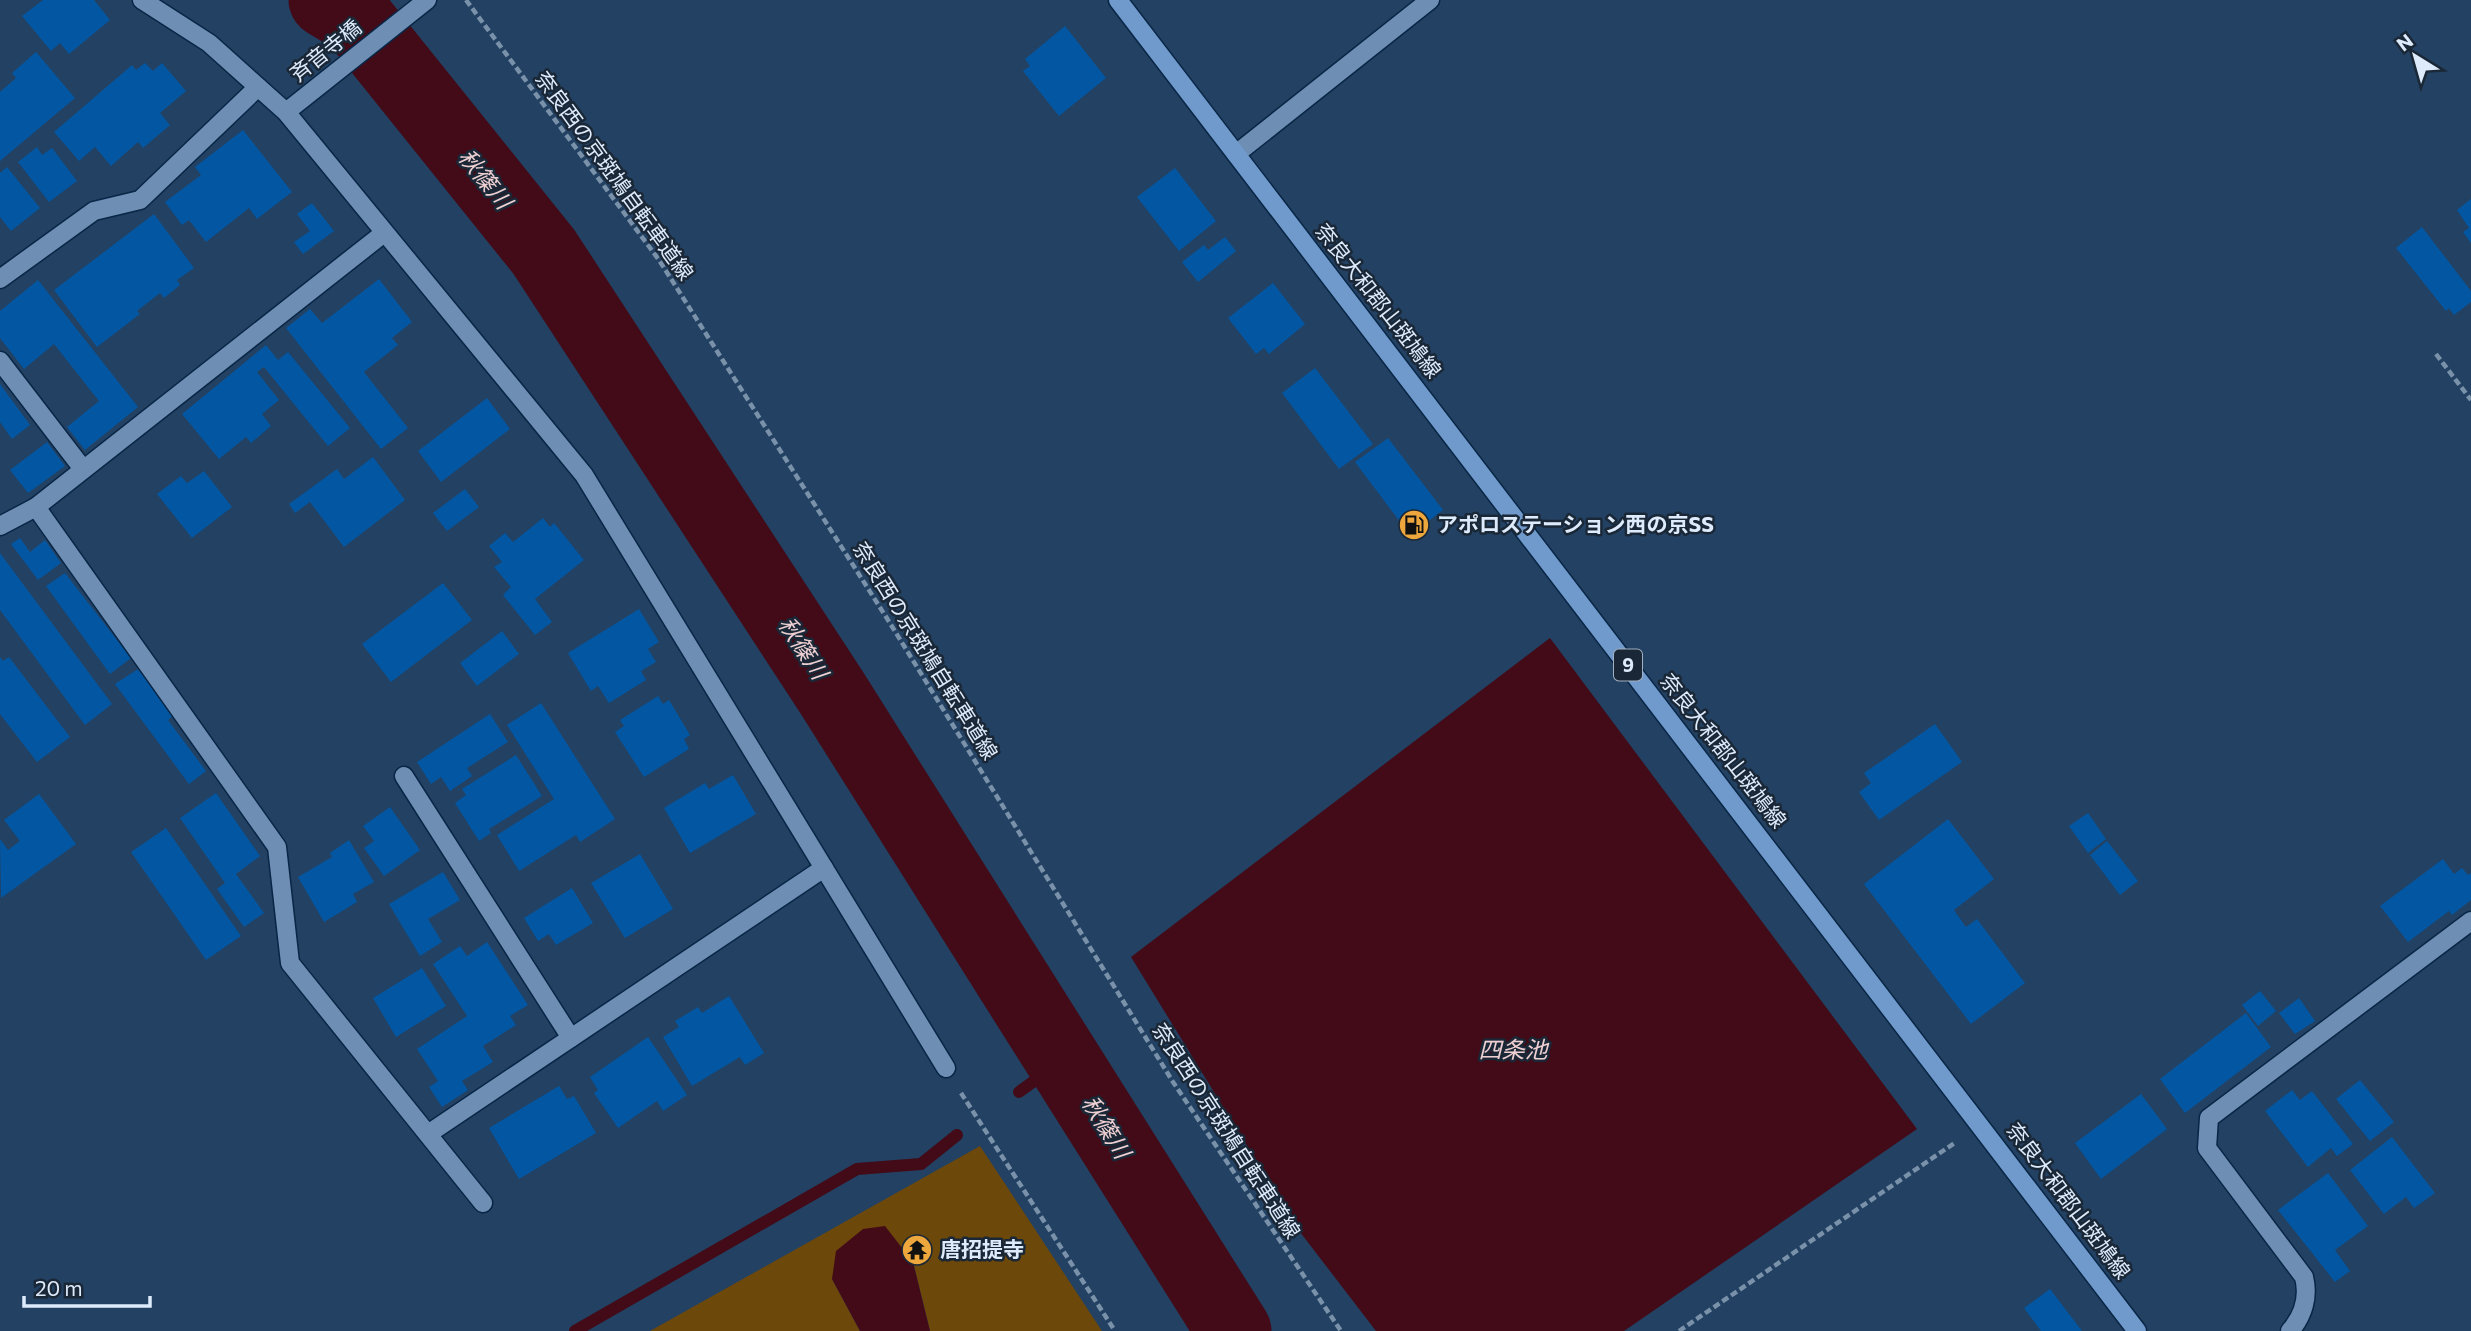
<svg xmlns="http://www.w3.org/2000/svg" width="2471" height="1331" viewBox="0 0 2471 1331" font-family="Commissioner,'Noto Sans JP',sans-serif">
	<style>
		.green { fill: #6d480b }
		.water { fill: #420b17 }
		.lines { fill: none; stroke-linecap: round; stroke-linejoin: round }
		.stream { stroke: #420b17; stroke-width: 12 }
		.river { stroke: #420b17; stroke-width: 75 }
		.building { fill: #0357a2 }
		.minor-casing { stroke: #092646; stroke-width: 21 }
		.major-casing { stroke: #092646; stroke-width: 21 }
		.path { stroke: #7a91aa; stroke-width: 4.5; stroke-dasharray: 7 3.5; stroke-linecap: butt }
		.minor { stroke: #6e8eb4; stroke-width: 18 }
		.major { stroke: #709acb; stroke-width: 18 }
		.labels { text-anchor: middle; stroke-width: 5; stroke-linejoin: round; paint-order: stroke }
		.shield { fill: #1a2736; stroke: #a2b0c1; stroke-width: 2 }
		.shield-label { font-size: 19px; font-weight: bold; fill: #ddebfc }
		.street-label { font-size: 21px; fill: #ddebfc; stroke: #1a2736 }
		.poi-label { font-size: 21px; font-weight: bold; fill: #ddebfc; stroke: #1a2736; text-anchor: start }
		.water-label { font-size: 23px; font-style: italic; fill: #eed0d2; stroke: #1a2736 }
	</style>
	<rect width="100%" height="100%" fill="#234162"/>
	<polygon class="green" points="980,1146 1102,1331 930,1331 913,1262 832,1279 860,1331 650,1331"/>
	<g class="water">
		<polygon points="1550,638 1917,1129 1624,1331 1376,1331 1300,1232 1131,957"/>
		<polygon points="885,1226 913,1262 930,1331 860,1331 832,1279 836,1251 863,1229"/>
	</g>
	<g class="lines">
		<g class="stream">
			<polyline points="1019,1092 1063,1060"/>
			<polyline points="575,1331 857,1169 921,1164 957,1135"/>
		</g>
		<polyline class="river" points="326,0 356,18 544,252 832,693 1234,1331"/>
	</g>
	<g class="building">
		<polygon points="43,0 94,0 110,20 69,54 60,43 51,51 22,16"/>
		<polygon points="1065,26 1106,78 1059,116 1023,71 1030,66 1025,59"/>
		<polygon points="36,52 75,98 0,161 0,92 16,78 12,73"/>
		<polygon points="145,63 153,71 162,63 186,91 160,113 170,125 143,148 138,142 111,166 95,147 79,161 54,132 132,65 136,70"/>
		<polygon points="243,130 292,192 257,219 249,208 206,242 189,220 182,225 165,202 201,175 195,167"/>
		<polygon points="37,147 42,155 52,148 77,181 49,202 18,162"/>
		<polygon points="7,167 40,208 11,231 0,217 0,173"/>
		<polygon points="1175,168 1216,221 1179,251 1137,197"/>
		<polygon points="2471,199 2471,243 2463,232 2469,228 2457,210"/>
		<polygon points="312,203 334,231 303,254 294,242 310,231 297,214"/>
		<polygon points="154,214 194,268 177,280 180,285 164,298 160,293 137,311 140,314 97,347 54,290"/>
		<polygon points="2422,227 2471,291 2471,302 2454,315 2449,308 2446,311 2396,248"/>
		<polygon points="1225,237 1236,251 1198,282 1182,262 1204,245 1208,250"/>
		<polygon points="379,279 412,322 392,338 398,345 364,372 408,428 381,449 286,328 310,309 322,323"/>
		<polygon points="38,280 138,407 85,450 67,427 99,401 54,344 24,369 0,338 0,311"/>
		<polygon points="1273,283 1305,324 1269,354 1264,348 1256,354 1228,318"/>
		<polygon points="266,345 278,360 288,352 350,428 328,446 264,367 257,372 279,400 262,414 271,426 251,443 246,437 219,459 182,414"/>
		<polygon points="1315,368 1373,444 1339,469 1282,393"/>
		<polygon points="0,384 30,425 12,439 0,422"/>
		<polygon points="487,398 510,429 441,482 418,451"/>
		<polygon points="1388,438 1443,510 1410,535 1355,462"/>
		<polygon points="47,442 65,466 28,493 10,470"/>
		<polygon points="373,457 405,500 344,547 310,502 295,513 289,504 337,469 344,479"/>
		<polygon points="204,471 232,507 192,538 157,494 181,476 187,483"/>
		<polygon points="465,489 479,507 447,531 433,513"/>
		<polygon points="543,518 550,527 554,523 584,560 535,599 552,622 535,635 503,595 511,587 494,567 502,562 489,546 505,533 513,542"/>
		<polygon points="20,538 30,552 45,540 61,563 38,580 11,544"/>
		<polygon points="0,553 112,704 85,725 0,610"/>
		<polygon points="65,573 131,658 110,674 46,586"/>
		<polygon points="443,583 472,620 391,682 362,644"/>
		<polygon points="639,609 659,642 648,649 656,662 641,671 646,680 609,703 598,686 591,691 568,653"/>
		<polygon points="502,631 519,654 477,686 460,663"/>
		<polygon points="0,657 3,661 9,657 70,737 37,762 0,714"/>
		<polygon points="138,669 173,716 168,720 206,771 189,784 115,684"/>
		<polygon points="658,696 663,704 669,700 690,735 684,739 689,749 644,777 615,732 624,726 620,720"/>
		<polygon points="541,703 615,819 580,842 576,835 519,871 497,835 554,799 507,725"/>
		<polygon points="490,714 508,742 467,768 472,776 450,791 441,777 431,784 417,762"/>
		<polygon points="1935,724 1962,762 1879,820 1859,792 1871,783 1864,773"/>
		<polygon points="516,755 542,796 489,829 491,833 479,841 455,803 466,795 462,789"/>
		<polygon points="733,775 756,814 690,853 664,808 705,783 709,789"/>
		<polygon points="216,793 260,856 236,874 264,913 244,927 217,889 225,883 180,818"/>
		<polygon points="39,794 76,844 1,898 0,839 8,850 20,841 4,820"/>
		<polygon points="390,807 420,850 384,876 364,848 374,841 363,826"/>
		<polygon points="2088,813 2106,839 2088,853 2069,826"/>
		<polygon points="1948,819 1994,879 1954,910 1966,927 1977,919 2025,983 1971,1024 1864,884"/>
		<polygon points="166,828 241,936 206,960 131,852"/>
		<polygon points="349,840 374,882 353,894 357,902 324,922 298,877 332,857 330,853"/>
		<polygon points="2107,841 2138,881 2120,895 2090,855"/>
		<polygon points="640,854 673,909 625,938 591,883"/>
		<polygon points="2443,859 2454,874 2462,868 2468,875 2471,873 2471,900 2452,915 2449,911 2408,942 2380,906"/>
		<polygon points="443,872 460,900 428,919 442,942 420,956 389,904"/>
		<polygon points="572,888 593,923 556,945 549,934 538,941 524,918"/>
		<polygon points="487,942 528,1005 510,1016 516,1025 483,1046 493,1062 462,1081 468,1090 442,1107 429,1087 438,1081 417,1049 467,1016 433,964 460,946 467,956"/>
		<polygon points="422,968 446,1006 396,1037 373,998"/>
		<polygon points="2260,991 2276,1011 2258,1026 2242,1005"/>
		<polygon points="729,996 764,1053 745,1065 740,1057 692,1086 663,1037 679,1027 675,1021 698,1007 702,1013"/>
		<polygon points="2299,998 2315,1021 2295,1034 2279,1013"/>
		<polygon points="2246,1013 2271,1047 2185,1113 2160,1079"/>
		<polygon points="648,1037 687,1095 663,1111 657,1101 618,1128 594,1093 598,1090 590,1077"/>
		<polygon points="2360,1080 2394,1122 2370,1141 2336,1099"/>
		<polygon points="559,1086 567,1099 574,1096 596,1133 519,1179 489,1128"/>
		<polygon points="2292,1090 2300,1100 2312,1091 2353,1144 2337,1156 2331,1148 2308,1167 2265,1111"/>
		<polygon points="2141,1094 2167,1129 2101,1179 2075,1143"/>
		<polygon points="2392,1137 2435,1193 2414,1208 2406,1197 2384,1214 2350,1170"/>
		<polygon points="2328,1173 2368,1226 2335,1250 2350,1271 2335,1282 2278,1210"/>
		<polygon points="2050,1289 2082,1331 2041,1331 2024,1308"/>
	</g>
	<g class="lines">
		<g class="minor-casing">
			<g id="minor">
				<polyline points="142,0 209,43 286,112 584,475 946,1068"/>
				<polyline points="286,112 427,0"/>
				<polyline points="1236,154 1430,0"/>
				<polyline points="0,279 94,211 140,200 258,87"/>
				<polyline points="0,361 83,469"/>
				<polyline points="36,507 277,847 290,963 483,1203"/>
				<polyline points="0,526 36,507 384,233"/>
				<polyline points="404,776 571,1038"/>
				<polyline points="428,1134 824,868"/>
				<path d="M2290,1331C2303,1316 2309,1297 2304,1277L2207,1148L2209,1118L2471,921"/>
			</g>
		</g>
		<g class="major-casing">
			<polyline id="major" points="1118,0 2137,1331"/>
		</g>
		<g class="path">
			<polyline points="466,0 659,260 888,620 1173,1082 1341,1331"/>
			<polyline points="2436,354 2471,400"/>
			<polyline points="961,1093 1115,1331"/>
			<polyline points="1679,1331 1956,1142"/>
		</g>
		<use href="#minor" class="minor"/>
		<use href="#major" class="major"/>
	</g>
	<defs>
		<g id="fuel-disc" transform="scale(1.575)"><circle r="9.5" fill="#eea73d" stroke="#1a2736"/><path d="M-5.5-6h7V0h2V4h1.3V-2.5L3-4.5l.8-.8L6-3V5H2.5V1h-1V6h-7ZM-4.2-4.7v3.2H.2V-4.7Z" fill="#111"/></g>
		<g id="temple-disc" transform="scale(1.575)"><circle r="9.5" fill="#eea73d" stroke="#1a2736"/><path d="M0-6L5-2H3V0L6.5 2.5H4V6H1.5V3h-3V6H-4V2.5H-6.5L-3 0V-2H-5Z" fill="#111"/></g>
	</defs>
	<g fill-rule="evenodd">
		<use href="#fuel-disc" x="1414" y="525"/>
		<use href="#temple-disc" x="917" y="1250"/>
	</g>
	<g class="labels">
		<rect class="shield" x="1614" y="649.5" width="28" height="31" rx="5"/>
		<g class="shield-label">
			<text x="1628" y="672">9</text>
		</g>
		<g class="street-label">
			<text transform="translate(326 51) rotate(-39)" y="7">斉音寺橋</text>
			<text transform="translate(614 176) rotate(54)" y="7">奈良西の京斑鳩自転車道線</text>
			<text transform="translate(1378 301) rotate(52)" y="7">奈良大和郡山斑鳩線</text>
			<text transform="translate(925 651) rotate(58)" y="7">奈良西の京斑鳩自転車道線</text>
			<text transform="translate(1723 751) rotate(52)" y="7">奈良大和郡山斑鳩線</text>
			<text transform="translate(1226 1131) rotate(57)" y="7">奈良西の京斑鳩自転車道線</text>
			<text transform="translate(2068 1201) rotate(53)" y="7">奈良大和郡山斑鳩線</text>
		</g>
		<g class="poi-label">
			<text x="1437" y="532">アポロステーション西の京SS</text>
			<text x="940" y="1257">唐招提寺</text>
		</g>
		<g class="water-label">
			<text transform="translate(485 179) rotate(51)" y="8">秋篠川</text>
			<text transform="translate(803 648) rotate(57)" y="8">秋篠川</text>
			<text x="1513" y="1058">四条池</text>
			<text transform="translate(1106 1127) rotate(58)" y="8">秋篠川</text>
		</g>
	</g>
	<g transform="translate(2415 56) rotate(323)" stroke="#1a2736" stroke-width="5" paint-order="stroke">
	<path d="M0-5L12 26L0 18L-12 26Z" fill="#ddebfc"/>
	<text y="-10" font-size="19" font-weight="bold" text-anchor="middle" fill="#ddebfc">N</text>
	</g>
	<path d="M24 1296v10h126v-10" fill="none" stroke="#ddebfc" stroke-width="3.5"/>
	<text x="35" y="1296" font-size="21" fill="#ddebfc" stroke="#1a2736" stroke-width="5" paint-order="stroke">20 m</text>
</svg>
